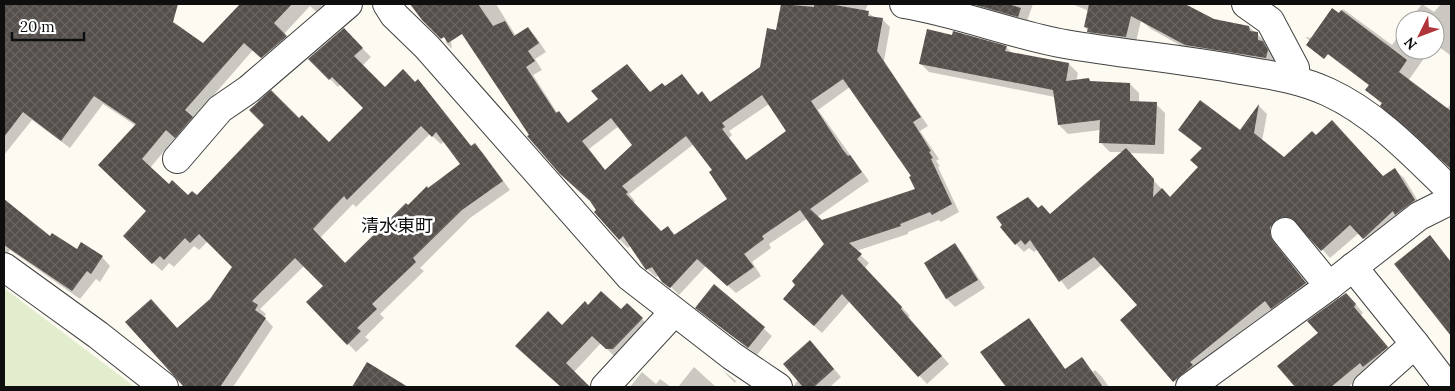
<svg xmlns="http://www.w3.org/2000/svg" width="1455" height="391" viewBox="0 0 1455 391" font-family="Lora,'Noto Sans JP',serif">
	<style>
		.pitch { fill: #e2edce }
		.shadow { fill: #0003; fill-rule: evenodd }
		.building { fill: url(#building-cross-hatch); fill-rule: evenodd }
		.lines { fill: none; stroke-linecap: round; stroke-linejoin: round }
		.minor-casing { stroke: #414141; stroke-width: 30 }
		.minor { stroke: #fff; stroke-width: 28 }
		.labels { text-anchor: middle; stroke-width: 5; stroke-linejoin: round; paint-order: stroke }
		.quarter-label { font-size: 18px; fill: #0e0e0e; stroke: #fff }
	</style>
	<defs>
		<pattern id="building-cross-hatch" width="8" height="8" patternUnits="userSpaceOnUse" patternTransform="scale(1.25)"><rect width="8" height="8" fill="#554f4c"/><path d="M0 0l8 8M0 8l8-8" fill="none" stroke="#696461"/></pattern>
	</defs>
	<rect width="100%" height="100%" fill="#fdfbf1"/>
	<polygon class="pitch" points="4,288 135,387 4,387"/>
	<g class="shadow">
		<path d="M4,4H167L161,14L203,44L242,4H338L324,19L310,6L284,34L295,45L270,66L253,50L193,119L200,126L184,145L175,138L150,168L169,186L188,197H197L299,120L329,144L365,108L341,84L338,87L310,59L344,30L371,57L362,66L385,88L418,81L472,147L475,145L483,153L510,190L470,218L420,268L424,271L380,314L384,318L365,337L369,340L356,352L308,302L324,286L304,266L260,309L266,314L264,317L273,327L233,387H184L127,322L177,329L211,300L234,266L208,241L199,250L194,246L174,267L169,263L162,271L124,236L148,211L136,126L103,104L70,148L32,120L4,155ZM430,134L441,144L444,141L461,164L408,207L346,264L320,238L353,204L356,207Z"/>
		<polygon points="441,4 446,4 452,49 446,43"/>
		<path d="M462,4H496L516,36L528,29L536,37L546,52L535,59L542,70L533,75L558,114L569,123L599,99L627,65L651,93L666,88L682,75L699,96L702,93L711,102L761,68L777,31L782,4H868L865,11L876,18L882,19L890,27L884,61L928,126L920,131L939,159L936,161L940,166L938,167L959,212L941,222L939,220L908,232V234L856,251L869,263L865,268L910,316L908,317L949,364L927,384L850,301L822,333L793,307L826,244L808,218L769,244L771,248L752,262L761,276L736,293L706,266L679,295L659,275L656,277L647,269L631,245L628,248L620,240L596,212L598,211L591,200L530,135L461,29ZM850,87L913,176L917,190L822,221L817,217L869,181L818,110ZM769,104L788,131L747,160L729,138L732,135L729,131ZM619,126L634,146L606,171L589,149ZM694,144L713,170L729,200L676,235L668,228L661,233L633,203L635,201L629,194Z"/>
		<polygon points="961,4 1033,4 1026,24"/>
		<polygon points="1072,4 1145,4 1135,46 1097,41 1085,27 1089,11"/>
		<polygon points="1155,4 1182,4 1213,20 1248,26 1266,42 1266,45 1275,59 1274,66 1194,53 1151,29 1143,22"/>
		<polygon points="1422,4 1434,12 1441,4 1451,4 1450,55 1435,44 1435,20 1410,20"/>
		<polygon points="1343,9 1392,45 1405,27 1405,50 1430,50 1408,81 1446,109 1451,104 1451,168 1367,90 1370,86 1305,37 1313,38"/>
		<polygon points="1006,47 1013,54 1069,64 1078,73 1076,81 1089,80 1092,83 1130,84 1139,93 1139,103 1156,104 1165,113 1164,154 1128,153 1171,199 1199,168 1202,149 1180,130 1240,132 1259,106 1267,114 1262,141 1284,159 1316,136 1384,177 1395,170 1404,178 1423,209 1372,246 1359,233 1330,258 1300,225 1292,224 1278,244 1314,292 1281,316 1273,309 1180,387 1122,320 1139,305 1103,264 1068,290 1038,249 1034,252 1029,248 1024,252 1016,244 1123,152 1110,152 1101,143 1101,130 1068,134 1059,125 1055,97 929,72 920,63"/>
		<polygon points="4,200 51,238 77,251 102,257 110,266 100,282 96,279 80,299 10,250 6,255 4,253"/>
		<polygon points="1430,237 1451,262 1451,334 1396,264"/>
		<polygon points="954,245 962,253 985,288 955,307 947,299 925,264"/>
		<polygon points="715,286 772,336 757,355 697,307"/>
		<polygon points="1354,302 1363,313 1361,315 1395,355 1369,371 1348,387 1296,387 1279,366"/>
		<polygon points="588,306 622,311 642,319 650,327 619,361 601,343 574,372 590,387 561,387 525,354"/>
		<polygon points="1029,319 1066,370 1082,359 1093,372 1095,370 1102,377 1109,387 1007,387 982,352"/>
		<polygon points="818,350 841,377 830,387 793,387"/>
		<polygon points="368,364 405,387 353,387"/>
		<polygon points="694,367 716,387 678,387"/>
		<polygon points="724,371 736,381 735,383 727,375"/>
		<polygon points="642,372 656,384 660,379 671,387 630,387"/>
	</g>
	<g class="building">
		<path d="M4,4H178L173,22L203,43L240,4H292L274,23L287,36L261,58L244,43L185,110L193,117L175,138L166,130L142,159L169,184L172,180L188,195L192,191L197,195L264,125L249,110L271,90L299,118L302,115L329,142L363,108L332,77L329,80L308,59L344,28L363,48L354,56L385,87L403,69L415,82L418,79L471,146L475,143L503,181L462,210L413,258L416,262L372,304L377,309L357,328L361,331L347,345L306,302L323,286L295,258L252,301L258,305L255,310L266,318L220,387H184L125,322L151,299L177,328L210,299L232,267L199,234L190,243L185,238L164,260L160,256L152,264L123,236L146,211L98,165L136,124L94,96L61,141L23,112L4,137ZM421,126L432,137L436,132L460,164L428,188L427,186L408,205L406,203L345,263L313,229L344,196L347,200Z"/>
		<path d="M410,4H478L493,26L505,21L514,36L528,27L539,43L528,51L535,61L526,67L556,113L559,111L568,123L598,99L591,91L627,64L650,92L662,83L665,86L682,74L698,95L702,91L710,102L760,67L767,28L776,30L781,4L814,7V4H829L869,11L868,16L883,18L877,51L921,117L913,122L931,151L929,152L933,158L931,159L952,204L932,215L930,212L900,224L901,226L849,243L862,254L857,259L902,307L901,309L942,356L918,377L842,294L814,326L783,299L795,285L792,281L824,244L800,210L762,236L764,239L744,254L754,267L727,286L697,259L670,288L662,282L652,267L646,270L623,236L619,240L594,212L596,210L590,201L560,174L527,136L529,135L462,34L448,43L444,37L441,39L422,20ZM843,79L911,176L909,177L915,189L822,220L810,209L862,172L850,155L848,156L843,150L811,101ZM762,95L786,131L746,160L722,129L725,127L722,123ZM611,118L632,145L605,170L582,141ZM686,136L712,170L709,172L727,199L674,235L668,226L661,231L626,194L628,192L622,186Z"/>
		<polygon points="972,4 1008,4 1021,8 1018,17"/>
		<polygon points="1089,4 1185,4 1214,19 1249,26 1250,31 1258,32 1258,40 1263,41 1268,50 1266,58 1185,45 1131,16 1126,37 1087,32 1088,28 1084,27"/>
		<polygon points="1332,8 1339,13 1341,10 1407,60 1399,72 1451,111 1451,169 1380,106 1382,103 1365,90 1369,85 1328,54 1324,59 1306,45"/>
		<polygon points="927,29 952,35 953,31 1007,46 1005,51 1069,63 1066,81 1089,78 1090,81 1130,83 1130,101 1157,102 1155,145 1099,143 1100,120 1058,125 1053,90 919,64"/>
		<polygon points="1200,100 1240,130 1259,104 1254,133 1284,157 1312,131 1316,135 1332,120 1383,176 1395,168 1415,200 1395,215 1393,211 1363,239 1350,225 1321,251 1291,218 1283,217 1276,220 1270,227 1270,235 1273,241 1306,283 1271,309 1265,301 1190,362 1193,365 1173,382 1120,320 1137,305 1094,257 1059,282 1030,240 1025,245 1021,240 1015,245 1000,227 1002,225 996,217 1028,197 1038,208 1042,205 1050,214 1126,148 1154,179 1153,197 1162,188 1170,197 1198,167 1190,160 1202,148 1178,130"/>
		<polygon points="4,199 50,236 52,233 77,249 81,242 103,256 91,274 87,271 72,291 4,245"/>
		<polygon points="1430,235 1451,262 1451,336 1394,264"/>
		<polygon points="955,243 978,280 946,299 924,263"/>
		<polygon points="714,284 765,327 748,348 695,308"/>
		<polygon points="601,291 621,309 627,303 643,318 613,349 606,349 592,336 566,363 590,387 561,387 515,346 548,311 562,325 585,301 588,305"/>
		<polygon points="1346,293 1356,304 1354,307 1388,347 1363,367 1360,363 1331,387 1295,387 1277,366 1318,333 1307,321"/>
		<polygon points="1029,318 1065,369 1082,357 1103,387 1006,387 980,352"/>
		<polygon points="810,340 834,369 814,387 803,387 783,364"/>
		<polygon points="367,362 408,387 352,387"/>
	</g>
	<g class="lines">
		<g class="minor-casing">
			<g id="minor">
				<polyline points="387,4 394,15 427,47 630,277 732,356 778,387"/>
				<path d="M904,4C959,13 1010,34 1065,44C1123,54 1182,59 1241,70C1271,75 1300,79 1328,92C1376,114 1414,155 1451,191"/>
				<polyline points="1246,4 1270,21 1295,68 1296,79"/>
				<polyline points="177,159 220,109 249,89 348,4"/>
				<polyline points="1285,232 1329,286"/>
				<polyline points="4,267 98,335 164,387"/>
				<polyline points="1353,267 1415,344 1367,387"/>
				<polyline points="1415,344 1448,387"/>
				<polyline points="605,387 674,312"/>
				<polyline points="1190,387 1329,286 1419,216 1451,200"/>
			</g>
		</g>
		<use href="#minor" class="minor"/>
	</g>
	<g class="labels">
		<g class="quarter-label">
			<text x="397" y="232">清水東町</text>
		</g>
	</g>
	<rect width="1455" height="391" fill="none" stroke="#0e0e0e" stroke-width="10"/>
	<g transform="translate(1420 35) rotate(228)"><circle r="24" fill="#ffffff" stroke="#9f9f9f"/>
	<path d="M0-4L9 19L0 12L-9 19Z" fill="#af353a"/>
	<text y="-8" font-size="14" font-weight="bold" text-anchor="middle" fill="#0e0e0e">N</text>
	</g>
	<path d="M12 32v8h72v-8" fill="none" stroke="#0e0e0e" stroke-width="2.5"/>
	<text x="20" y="32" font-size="15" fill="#0e0e0e" stroke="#ffffff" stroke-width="4" paint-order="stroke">20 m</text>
</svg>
